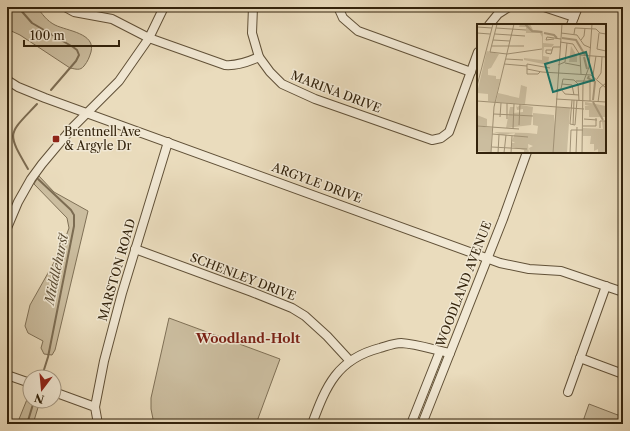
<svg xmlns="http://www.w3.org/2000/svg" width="630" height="431" viewBox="0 0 630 431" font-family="'Libre Caslon Text',serif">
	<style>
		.green { fill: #cbbd9f; stroke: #7f7056 }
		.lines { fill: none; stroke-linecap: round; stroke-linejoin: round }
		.stream { stroke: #7c6c52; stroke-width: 2 }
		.minor-casing { stroke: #615138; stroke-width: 10 }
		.minor { stroke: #f1e8d4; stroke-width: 8 }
		.poi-dot { fill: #8f2418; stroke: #f1e8d4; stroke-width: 1.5 }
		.labels { text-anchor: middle; stroke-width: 3; stroke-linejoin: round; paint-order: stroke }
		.street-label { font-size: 12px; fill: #33230c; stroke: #f1e8d4 }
		.poi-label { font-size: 12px; fill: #33230c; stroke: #f1e8d4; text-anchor: start }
		.water-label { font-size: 13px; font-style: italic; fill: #5d4e35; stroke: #f1e8d4 }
		.neighbourhood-label { font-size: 13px; font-weight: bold; fill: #7a1f14; stroke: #f1e8d4 }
		.inset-river { fill: none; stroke: #ac9d81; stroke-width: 2 }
		.inset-road { fill: none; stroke: #a19276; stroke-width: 1 }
		.view { fill: #0f766e; fill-opacity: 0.15; stroke: #0f766e; stroke-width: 2 }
		.inset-edge { fill: none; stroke: #33230c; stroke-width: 2 }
	</style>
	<rect width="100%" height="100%" fill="#eadcbd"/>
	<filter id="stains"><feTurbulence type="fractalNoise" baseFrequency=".005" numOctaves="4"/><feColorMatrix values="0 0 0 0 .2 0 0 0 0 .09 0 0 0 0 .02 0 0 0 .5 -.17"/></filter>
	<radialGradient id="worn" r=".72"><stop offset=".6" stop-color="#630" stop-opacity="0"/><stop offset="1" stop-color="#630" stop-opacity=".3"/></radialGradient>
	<g class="green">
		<path d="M7,7H37C42,14 47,21 55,25C67,31 96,33 91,52C89,58 88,61 84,66C80,71 76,69 70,68L20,35L7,29L11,20L7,14Z"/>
		<polygon points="39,176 54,192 88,211 55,350 52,355 44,354 41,348 43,341 28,333 25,326 30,305 61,250 69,228 67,218 34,184"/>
		<polygon points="169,318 280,359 256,424 154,424 151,409 151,398"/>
		<polygon points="30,392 30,401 40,401 33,424 17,424"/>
		<polygon points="589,404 623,417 623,424 582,424"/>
	</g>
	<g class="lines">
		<g class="stream">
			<polyline points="18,7 32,23 73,47 77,50 79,55 76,61 51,90"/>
			<path d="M28,169C6,131 8,135 37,104"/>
			<polyline points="38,179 71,210 74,215 74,226 48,357 42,376"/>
			<polyline points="27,424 34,401"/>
		</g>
		<g class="minor-casing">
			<g id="minor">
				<path d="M65,7L74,12L112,19L149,38L225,65C237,66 248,62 259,57"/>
				<polyline points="253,7 252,33 259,57 270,72 282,84 315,99 432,140 441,138 449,132 478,52"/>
				<polyline points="338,7 343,18 358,31 471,72"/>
				<polyline points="544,7 574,17"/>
				<polyline points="489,25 498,14 509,7"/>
				<polyline points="571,25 578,7"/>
				<polyline points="7,80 18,87 45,98 500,263 529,269 561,271 623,292"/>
				<polyline points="7,228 18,202 31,179 42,164 73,127 119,81 149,38 164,7"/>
				<polyline points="135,249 252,292 292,308 305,316 327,336 350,361"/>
				<polyline points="580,358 623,374"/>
				<polyline points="7,375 30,383"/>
				<polyline points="54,392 95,407 98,424"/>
				<polyline points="568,392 606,286"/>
				<polyline points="95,407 104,361 122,293 168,142"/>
				<path d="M312,424C326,386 337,359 380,348C387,346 395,343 401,343C417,344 435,350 450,353"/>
				<polyline points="411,424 440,351"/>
				<polyline points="422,424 503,219 527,152"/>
			</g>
		</g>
		<use href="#minor" class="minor"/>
	</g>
	<rect class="poi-dot" x="52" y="135" width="8" height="8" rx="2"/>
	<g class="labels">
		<g class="street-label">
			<text transform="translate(336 92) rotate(21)" y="4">MARINA DRIVE</text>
			<text transform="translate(317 183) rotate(20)" y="4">ARGYLE DRIVE</text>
			<text transform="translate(117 270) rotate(-74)" y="4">MARSTON ROAD</text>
			<text transform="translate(243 277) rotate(21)" y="4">SCHENLEY DRIVE</text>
			<text transform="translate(464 284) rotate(-69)" y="4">WOODLAND AVENUE</text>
		</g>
		<g class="poi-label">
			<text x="64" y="136">Brentnell Ave<tspan x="64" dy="14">&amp; Argyle Dr</tspan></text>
		</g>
		<g class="water-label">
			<text transform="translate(56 269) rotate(-78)" y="5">Middlehurst</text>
		</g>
		<g class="neighbourhood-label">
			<text x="248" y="343">Woodland-Holt</text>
		</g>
	</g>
	<g transform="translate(477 24)">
		<rect width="129" height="129" fill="#eadcbd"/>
		<path d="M16,0L10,27L22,30L14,44L11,45V51L19,52V55H23L18,78L11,77V70L0,69ZM43,0H53L56,6L66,7V19L77,20L75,23H67L66,32L72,33L71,41L47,36V34L65,36V13L63,9H49V3H42ZM94,22L100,32V38H92ZM44,61L50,63L48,80L19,78L21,69L42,74ZM108,78L129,82V93H112V86H108V82L113,81H108ZM39,81L40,83L44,81L56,83L54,101L29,104L33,83H37L36,89L46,88V85L40,86ZM79,83L93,84L90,129H53L52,124L56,122L51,120L52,129H47V126L35,123V119H38L35,117L38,109L25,111L17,108L51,109L60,110L61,102L56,101V89L77,91V103ZM0,91L10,95V102H0ZM128,97L129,129H121V125L117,127V120H113L114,112H106V104L126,105L125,98ZM0,102L15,104L14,128L0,127Z" fill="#cbbd9f"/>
		<path class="inset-river" d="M48,0L55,7L65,8M67,9L77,11L80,14M85,14L99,16L108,31M107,33L110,45M112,52L111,54L118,58L116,76M116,78L126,96"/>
		<path class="inset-road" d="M20,0L13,28L30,30L65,25M0,3L15,4M19,4L49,6M0,9L13,10M84,9L100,11L107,21L114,24M122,9L120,25L129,27M18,10L48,12M97,10L98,4L119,5L123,9L129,10M77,15L69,16L70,13L84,15M16,16L33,17M104,16L107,12L108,4M83,18L96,20L103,31L129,33M15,22H47M75,26H69V29L74,30L76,23H83M103,31L104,50M29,35L46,36M88,39L104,42M27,40L50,42M81,41L88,38L90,19M50,45L65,48L114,51L129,64M63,48L61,50H50V40L73,44M116,51L119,32M120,55L124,49L125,33M99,57H113V77M85,60L95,61L97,71M0,62L16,0M84,65L88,70L102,71M79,66L84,65L86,55L97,56L101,60L102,77M79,75L129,78M95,76L93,100L98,101L100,76M0,77L107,85M121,78L123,64L129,59M17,90L56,92M23,93L24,79M30,95V79M107,95L120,96M42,101L43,80M96,101L97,76M0,102L42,105M106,102H119V94M123,104V97H129M36,105L37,80M15,110L51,113M15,123L50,125M14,129L17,83L37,0M21,129L22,111M27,129L29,111M34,129L35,112M76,129L85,0M93,129L94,106H106M99,129L100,103M105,129L106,59L112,43L115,0"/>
		<path class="view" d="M109,28L117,56L76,68L68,40Z"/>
		<rect width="129" height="129" class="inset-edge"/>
	</g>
	<rect width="630" height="431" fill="none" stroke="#eadcbd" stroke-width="24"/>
	<rect x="8" y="8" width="614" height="415" fill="none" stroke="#33230c" stroke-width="2"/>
	<rect x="12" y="12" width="606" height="407" fill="none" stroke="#33230c"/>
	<g transform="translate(42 389) rotate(196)"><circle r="19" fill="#f1e8d4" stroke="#a59984"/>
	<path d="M0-3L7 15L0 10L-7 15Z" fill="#8f2418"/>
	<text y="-6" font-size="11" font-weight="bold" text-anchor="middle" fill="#33230c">N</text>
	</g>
	<path d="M24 40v6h95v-6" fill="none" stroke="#33230c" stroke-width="2"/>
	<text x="30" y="40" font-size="12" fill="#33230c" stroke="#f1e8d4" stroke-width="3" paint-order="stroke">100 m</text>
	<rect width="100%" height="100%" filter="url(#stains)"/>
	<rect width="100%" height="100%" fill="url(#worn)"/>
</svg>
